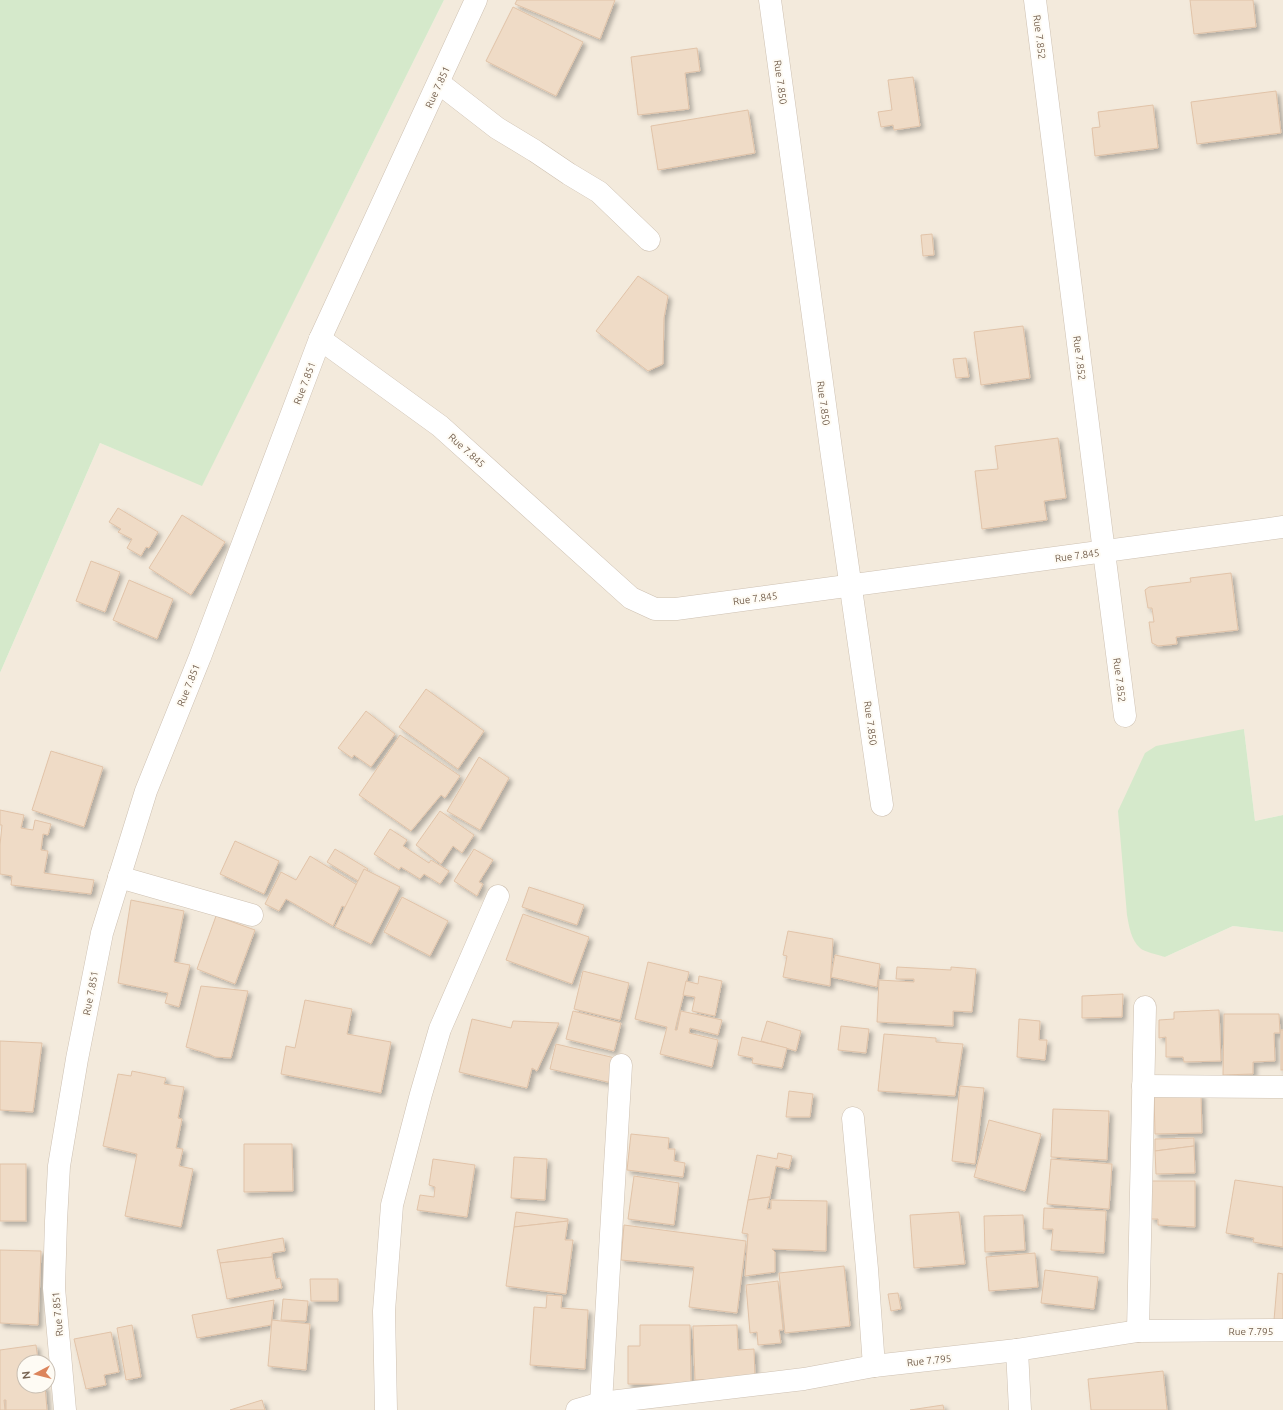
<svg xmlns="http://www.w3.org/2000/svg" width="1283" height="1410" viewBox="0 0 1283 1410" font-family="Ubuntu,sans-serif">
	<style>
		.residential { fill: #f3eadc; fill-rule: evenodd }
		.green { fill: #d5e9cb }
		.building { fill: #efdbc6; stroke: #e1c3a8; filter: url(#shadow) }
		.lines { fill: none; stroke-linecap: round; stroke-linejoin: round }
		.minor-casing { stroke: #cec1b2; stroke-width: 23 }
		.minor { stroke: #fff; stroke-width: 22 }
		.labels { text-anchor: middle; stroke-width: 4; stroke-linejoin: round; paint-order: stroke }
		.street-label { font-size: 10px; fill: #766250; stroke: #fefbf4 }
	</style>
	<defs>
		<filter id="shadow"><feDropShadow dx="3.5" dy="3.5" stdDeviation="2" flood-color="#0004"/></filter>
	</defs>
	<rect width="100%" height="100%" fill="#fcf7ed"/>
	<path class="residential" d="M444,0H1283V815L1255,821L1244,729L1165,957L1233,926L1283,932V1410H0V673L100,443L202,485ZM24,1362H48V1386H24Z"/>
	<g class="green">
		<polygon points="0,0 444,0 202,486 100,443 0,673"/>
		<path d="M1244,729L1255,821L1283,815V932L1233,926L1165,957C1159,955 1144,952 1140,948C1131,940 1129,926 1127,915L1118,811L1145,753L1156,746Z"/>
	</g>
	<g class="building">
		<polygon points="517,0 615,0 600,39 515,4"/>
		<polygon points="1190,0 1253,0 1256,27 1194,34"/>
		<polygon points="513,7 583,42 556,96 486,61"/>
		<polygon points="697,48 700,71 685,73 689,109 638,115 631,57"/>
		<polygon points="913,77 920,126 894,130 893,125 881,127 878,112 892,110 888,80"/>
		<polygon points="1276,91 1281,133 1197,144 1191,102"/>
		<polygon points="1153,105 1158,148 1095,156 1092,128 1100,127 1098,112"/>
		<polygon points="748,110 755,153 658,170 651,126"/>
		<polygon points="932,234 934,255 923,256 921,235"/>
		<polygon points="638,276 668,296 664,318 663,364 648,371 596,331"/>
		<polygon points="1023,326 1030,378 981,385 974,332"/>
		<polygon points="966,358 969,377 956,378 953,359"/>
		<polygon points="1058,438 1066,498 1044,501 1047,520 982,529 975,471 998,469 995,446"/>
		<polygon points="118,508 158,532 149,548 146,547 141,556 127,548 132,539 118,532 121,529 109,522"/>
		<polygon points="182,515 225,542 191,595 149,568"/>
		<polygon points="91,561 120,572 105,612 76,601"/>
		<polygon points="1231,573 1238,630 1176,637 1177,644 1158,646 1152,643 1149,622 1154,622 1152,608 1148,608 1145,590 1149,587 1191,582 1190,578"/>
		<polygon points="129,580 173,599 157,639 113,620"/>
		<polygon points="426,689 484,731 458,769 399,727"/>
		<polygon points="366,711 395,734 371,767 354,755 352,758 338,748"/>
		<polygon points="400,735 460,776 445,798 441,795 411,831 359,795"/>
		<polygon points="51,751 103,767 84,827 32,810"/>
		<polygon points="479,757 509,778 480,830 447,811"/>
		<polygon points="0,810 24,815 21,828 33,830 35,820 51,824 48,835 43,834 41,850 48,851 44,873 94,880 91,894 11,885 12,876 0,874 0,845 2,825 0,825"/>
		<polygon points="440,811 474,835 462,853 453,846 441,864 416,845"/>
		<polygon points="390,829 407,840 403,846 429,863 431,860 449,871 440,884 424,874 420,879 401,867 399,870 374,854"/>
		<polygon points="235,841 279,861 264,894 220,874"/>
		<polygon points="335,849 368,869 360,882 327,862"/>
		<polygon points="474,849 493,860 479,882 483,884 477,896 454,881"/>
		<polygon points="310,856 357,885 347,908 342,906 333,926 286,899 279,911 265,904 281,872 296,880"/>
		<polygon points="364,869 400,887 371,944 335,927"/>
		<polygon points="529,887 584,905 577,925 522,907"/>
		<polygon points="402,897 448,921 430,956 384,932"/>
		<polygon points="131,900 184,911 174,962 190,965 179,1007 165,1003 168,993 118,983"/>
		<polygon points="523,914 589,937 572,984 506,960"/>
		<polygon points="216,916 255,930 235,984 197,969"/>
		<polygon points="788,931 833,939 830,986 783,977 787,956 783,955"/>
		<polygon points="835,955 880,964 877,987 831,977"/>
		<polygon points="648,962 689,972 675,1030 677,1030 681,1011 722,1020 718,1035 690,1028 689,1033 718,1040 712,1067 660,1054 667,1027 635,1019"/>
		<polygon points="897,967 951,970 951,967 976,969 972,1012 953,1011 953,1026 877,1022 879,980 914,982 914,979 896,979"/>
		<polygon points="583,971 629,983 620,1020 574,1009"/>
		<polygon points="699,976 722,981 715,1016 692,1011 695,997 683,995 686,981 698,984"/>
		<polygon points="201,986 248,991 231,1058 215,1057 209,1054 186,1047"/>
		<polygon points="1123,994 1122,1017 1082,1018 1082,996"/>
		<polygon points="305,1000 352,1009 347,1034 391,1042 381,1093 281,1074 286,1046 295,1048"/>
		<polygon points="1219,1010 1221,1061 1184,1062 1183,1057 1166,1057 1166,1037 1159,1038 1159,1020 1174,1019 1174,1012"/>
		<polygon points="573,1011 621,1023 614,1051 566,1039"/>
		<polygon points="1224,1014 1279,1014 1280,1033 1274,1033 1275,1061 1253,1062 1253,1074 1223,1075"/>
		<polygon points="472,1019 511,1028 513,1021 559,1023 537,1071 532,1068 527,1088 459,1072"/>
		<polygon points="1019,1019 1040,1021 1039,1040 1047,1040 1045,1060 1017,1057"/>
		<polygon points="767,1021 801,1031 796,1051 761,1041"/>
		<polygon points="841,1026 869,1029 866,1053 838,1050"/>
		<rect x="1281" y="1030" width="2" height="40"/>
		<polygon points="884,1034 936,1038 936,1042 963,1044 955,1096 878,1091"/>
		<polygon points="742,1037 787,1048 782,1068 752,1063 753,1058 738,1055"/>
		<polygon points="0,1041 42,1043 33,1112 0,1110"/>
		<polygon points="556,1044 615,1058 612,1083 550,1069"/>
		<polygon points="132,1071 166,1078 164,1084 184,1087 178,1118 182,1119 176,1148 183,1149 179,1166 193,1169 181,1227 125,1216 137,1154 103,1146 118,1074 131,1076"/>
		<polygon points="960,1086 984,1088 975,1164 952,1161"/>
		<polygon points="789,1091 813,1094 810,1117 786,1117"/>
		<polygon points="1201,1094 1202,1133 1155,1134 1154,1095"/>
		<polygon points="1053,1109 1109,1111 1107,1160 1051,1157"/>
		<polygon points="989,1120 1041,1134 1025,1191 974,1177"/>
		<polygon points="631,1134 669,1138 668,1149 675,1149 674,1161 685,1163 683,1177 627,1170"/>
		<polygon points="1194,1138 1194,1146 1155,1151 1155,1139"/>
		<polygon points="244,1144 292,1144 293,1191 244,1192"/>
		<polygon points="1194,1146 1195,1173 1156,1174 1155,1151"/>
		<polygon points="778,1153 792,1156 789,1169 776,1166 770,1197 748,1200 757,1155 777,1159"/>
		<polygon points="514,1157 547,1159 545,1200 511,1198"/>
		<polygon points="433,1159 475,1165 467,1217 417,1210 420,1195 434,1197 435,1187 429,1185"/>
		<polygon points="1051,1159 1112,1164 1109,1209 1047,1204"/>
		<rect x="0" y="1164" width="26" height="57"/>
		<polygon points="634,1176 679,1183 674,1225 628,1219"/>
		<polygon points="1235,1180 1283,1187 1283,1247 1253,1242 1254,1238 1226,1233"/>
		<polygon points="1150,1181 1195,1181 1195,1227 1158,1225 1158,1219 1151,1219"/>
		<polygon points="770,1197 767,1209 771,1209 771,1200 827,1201 826,1251 772,1249 775,1252 775,1272 745,1276 748,1234 742,1233 748,1200"/>
		<polygon points="1044,1208 1106,1211 1104,1253 1051,1250 1053,1229 1043,1229"/>
		<polygon points="516,1212 568,1219 568,1221 514,1227"/>
		<polygon points="959,1212 965,1264 914,1268 910,1215"/>
		<polygon points="1023,1215 1025,1250 985,1252 984,1216"/>
		<polygon points="568,1221 565,1240 573,1240 566,1294 506,1286 514,1227"/>
		<polygon points="624,1225 746,1241 737,1313 689,1307 694,1267 621,1260"/>
		<polygon points="283,1238 285,1251 272,1253 272,1257 220,1263 217,1250"/>
		<polygon points="0,1250 41,1251 38,1325 0,1323"/>
		<polygon points="1035,1253 1038,1287 989,1291 986,1257"/>
		<polygon points="272,1257 276,1279 280,1278 282,1288 227,1299 220,1263"/>
		<polygon points="844,1266 850,1326 785,1333 779,1273"/>
		<polygon points="1045,1270 1098,1277 1094,1309 1041,1303"/>
		<polygon points="1278,1273 1283,1274 1283,1321 1274,1320"/>
		<polygon points="310,1279 338,1279 338,1301 311,1301"/>
		<polygon points="778,1281 783,1330 779,1330 781,1343 758,1345 757,1332 750,1333 746,1285"/>
		<polygon points="898,1293 901,1309 891,1311 888,1294"/>
		<polygon points="547,1295 562,1296 561,1308 588,1310 585,1369 530,1365 534,1307 546,1308"/>
		<polygon points="283,1299 308,1301 306,1321 281,1320"/>
		<polygon points="274,1300 271,1325 197,1338 192,1315"/>
		<polygon points="272,1320 310,1324 306,1370 268,1366"/>
		<polygon points="132,1325 141,1377 126,1380 117,1328"/>
		<polygon points="640,1325 690,1325 691,1384 628,1384 628,1346 640,1346"/>
		<polygon points="737,1325 738,1350 754,1349 755,1378 695,1380 693,1326"/>
		<polygon points="111,1332 119,1372 104,1375 106,1385 86,1389 74,1339"/>
		<polygon points="36,1345 38,1360 42,1359 43,1362 24,1362 24,1386 45,1386 47,1410 6,1410 6,1400 4,1400 5,1410 0,1410 0,1350"/>
		<polygon points="1163,1371 1167,1410 1091,1410 1088,1379"/>
		<polygon points="262,1400 265,1410 230,1410"/>
		<polygon points="943,1405 944,1410 910,1410"/>
	</g>
	<g class="lines">
		<g class="minor-casing">
			<g id="minor">
				<polyline points="770,0 832,456 882,805"/>
				<polyline points="1035,0 1104,552 1125,716"/>
				<polyline points="439,83 497,128 535,151 569,174 599,192 649,240"/>
				<polyline points="320,339 440,426 631,598 655,609 676,609 1283,527"/>
				<polyline points="119,877 252,915"/>
				<polyline points="1143,1086 1283,1087"/>
				<polyline points="853,1118 867,1269 874,1366"/>
				<polyline points="1138,1331 1145,1007"/>
				<polyline points="1017,1350 1020,1410"/>
				<polyline points="601,1403 621,1065"/>
				<polyline points="65,1410 54,1288 56,1221 59,1166 77,1059 102,933 146,791 200,657 320,339 476,0"/>
				<polyline points="386,1410 384,1311 392,1205 421,1094 440,1029 498,896"/>
				<polyline points="577,1410 601,1403 804,1379 874,1366 1017,1350 1138,1331 1283,1330"/>
			</g>
		</g>
		<use href="#minor" class="minor"/>
	</g>
	<g class="labels">
		<g class="street-label">
			<text transform="translate(1040 37) rotate(83)" y="4">Rue 7.852</text>
			<text transform="translate(781 82) rotate(82)" y="4">Rue 7.850</text>
			<text transform="translate(437 87) rotate(-65)" y="4">Rue 7.851</text>
			<text transform="translate(1080 358) rotate(83)" y="4">Rue 7.852</text>
			<text transform="translate(304 383) rotate(-69)" y="4">Rue 7.851</text>
			<text transform="translate(824 403) rotate(82)" y="4">Rue 7.850</text>
			<text transform="translate(467 450) rotate(42)" y="4">Rue 7.845</text>
			<text transform="translate(1077 555) rotate(-8)" y="4">Rue 7.845</text>
			<text transform="translate(755 598) rotate(-8)" y="4">Rue 7.845</text>
			<text transform="translate(1120 680) rotate(83)" y="4">Rue 7.852</text>
			<text transform="translate(188 685) rotate(-68)" y="4">Rue 7.851</text>
			<text transform="translate(871 723) rotate(82)" y="4">Rue 7.850</text>
			<text transform="translate(90 993) rotate(-79)" y="4">Rue 7.851</text>
			<text transform="translate(57 1314) rotate(-95)" y="4">Rue 7.851</text>
			<text x="1251" y="1335">Rue 7.795</text>
			<text transform="translate(929 1360) rotate(-6)" y="4">Rue 7.795</text>
		</g>
	</g>
	<g transform="translate(36 1374) rotate(263)"><circle r="19" fill="#fefbf4" stroke="#c8beb2"/>
	<path d="M0-3L7 15L0 10L-7 15Z" fill="#dc855c"/>
	<text y="-6" font-size="11" font-weight="bold" text-anchor="middle" fill="#766250">N</text>
	</g>
</svg>
